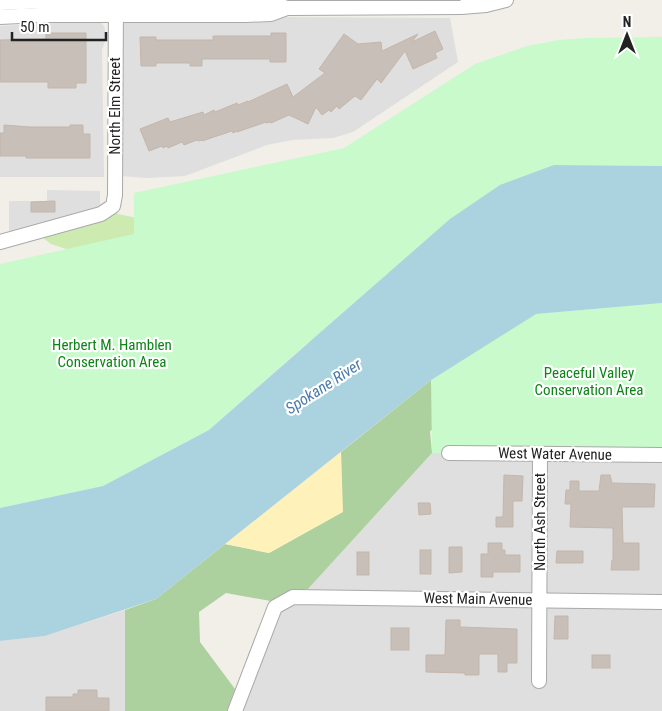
<svg xmlns="http://www.w3.org/2000/svg" width="662" height="711" viewBox="0 0 662 711" font-family="'Roboto Condensed',sans-serif">
	<style>
		.residential { fill: #e0dfdf }
		.grass { fill: #cdebb0 }
		.forest { fill: #add19e }
		.sand { fill: #fff1ba }
		.park { fill: #c8facc }
		.water { fill: #aad3df }
		.building { fill: #c7bfb8; stroke: #c4b6ab }
		.lines { fill: none; stroke-linecap: round; stroke-linejoin: round }
		.minor-casing { stroke: #a9a9a9; stroke-width: 16 }
		.minor { stroke: #fff; stroke-width: 14 }
		.labels { text-anchor: middle; stroke-width: 4.5; stroke-linejoin: round; paint-order: stroke }
		.street-label { font-size: 15px; fill: #222; stroke: #fff }
		.park-label { font-size: 15px; fill: #0c8416; stroke: #fff }
		.water-label { font-size: 16px; font-style: italic; fill: #4a7aab; stroke: #fff }
	</style>
	<rect width="100%" height="100%" fill="#f2efe9"/>
	<g class="residential">
		<polygon points="286,17 450,18 458,62 353,132 333,138 292,140 267,145 185,176 146,178 121,176 122,143 122,25 126,21 143,20 153,22 190,22 204,20 216,23 273,22"/>
		<polygon points="83,19 95,19 101,22 105,28 105,41 102,50 104,177 0,177 0,26 73,22"/>
		<polygon points="47,190 100,191 100,204 98,207 9,232 9,201 47,201"/>
		<polygon points="432,453 662,455 662,711 235,711 275,607 308,597 308,589"/>
		<polygon points="125,610 125,711 0,711 0,641 45,636"/>
	</g>
	<polygon class="grass" points="113,213 156,222 184,218 78,253 51,244 39,235"/>
	<polygon class="forest" points="536,314 480,410 430,431 432,453 308,589 293,593 276,602 226,593 199,612 200,642 235,689 227,711 125,711 125,610 156,599 225,544 269,553 342,512 341,452 431,380"/>
	<polygon class="sand" points="341,452 343,512 269,553 225,544"/>
	<g class="park">
		<polygon points="662,37 662,166 554,165 304,346 209,430 103,486 0,508 0,264 134,234 134,193 344,148 475,64 527,46 559,40 586,38"/>
		<polygon points="662,303 662,455 432,453 431,380 536,314"/>
	</g>
	<polygon class="water" points="554,165 662,166 662,303 536,314 431,380 156,599 45,636 0,641 0,508 103,486 209,430 450,219 500,185"/>
	<g class="building">
		<polygon points="435,31 443,49 435,53 437,58 413,69 405,51 381,83 377,79 361,100 355,96 339,109 337,106 331,112 329,110 322,115 316,107 308,124 289,115 271,123 270,122 266,123 266,122 237,132 237,131 233,133 232,131 202,141 202,140 198,141 197,140 184,145 182,142 168,148 167,146 163,148 162,146 149,151 140,129 168,118 170,122 203,112 204,115 214,110 215,112 237,103 238,105 248,101 248,102 287,84 293,97 325,73 319,69 344,34 358,44 381,42 382,51 418,34 412,42"/>
		<polygon points="46,33 86,33 86,83 76,83 76,88 48,88 48,82 0,82 0,40 46,39"/>
		<polygon points="271,33 286,33 286,62 270,62 270,59 202,59 202,66 190,66 190,63 156,63 156,66 141,66 140,37 156,37 156,40 213,40 213,36 271,36"/>
		<polygon points="4,125 30,127 70,127 70,125 83,125 83,134 90,134 90,158 26,158 26,156 0,156 0,133 4,133"/>
		<polygon points="55,201 55,212 31,212 31,202"/>
		<polygon points="504,475 523,476 522,501 513,501 513,527 496,527 496,517 503,517"/>
		<polygon points="601,475 610,475 612,483 655,484 654,507 622,507 623,543 639,543 639,570 611,570 612,560 613,560 613,528 570,527 571,504 565,504 566,490 570,490 570,481 579,481 579,491 599,491"/>
		<polygon points="418,503 430,503 431,514 419,515"/>
		<polygon points="488,543 502,543 502,550 505,550 505,555 520,555 520,572 493,572 493,577 481,577 481,554 488,554"/>
		<polygon points="449,547 462,547 462,572 449,573"/>
		<rect x="420" y="550" width="11" height="24"/>
		<polygon points="557,551 583,551 583,563 556,563"/>
		<rect x="357" y="552" width="12" height="23"/>
		<polygon points="555,616 568,616 568,639 554,639"/>
		<polygon points="446,620 460,620 460,627 517,629 517,663 507,663 507,672 498,672 498,654 479,654 479,675 465,675 465,673 426,672 426,655 445,655"/>
		<rect x="391" y="628" width="18" height="22"/>
		<rect x="592" y="655" width="18" height="13"/>
		<polygon points="78,690 97,690 97,698 109,698 109,711 46,711 46,697 73,697 73,694 78,694"/>
	</g>
	<g class="lines">
		<g class="minor-casing">
			<g id="minor">
				<polyline points="0,3 45,1 247,1 270,2 287,8 461,7 486,5 506,0"/>
				<polyline points="0,17 40,15 246,15 271,14 287,8"/>
				<polyline points="0,242 101,214 113,206 115,195 116,0"/>
				<polyline points="449,453 662,455"/>
				<polyline points="539,681 540,454"/>
				<polyline points="235,711 275,607 293,597 662,602"/>
			</g>
		</g>
		<use href="#minor" class="minor"/>
	</g>
	<g class="labels">
		<g class="street-label">
			<text transform="translate(115 106) rotate(-90)" y="5">North Elm Street</text>
			<text transform="translate(555 454) rotate(1)" y="5">West Water Avenue</text>
			<text transform="translate(540 522) rotate(-90)" y="5">North Ash Street</text>
			<text transform="translate(478 599) rotate(1)" y="5">West Main Avenue</text>
		</g>
		<g class="park-label">
			<text x="112" y="350">Herbert M. Hamblen<tspan x="112" dy="17">Conservation Area</tspan></text>
			<text x="589" y="378">Peaceful Valley<tspan x="589" dy="17">Conservation Area</tspan></text>
		</g>
		<g class="water-label">
			<text transform="translate(323 386) rotate(-33)" y="6">Spokane River</text>
		</g>
	</g>
	<g transform="translate(627 35)" stroke="#ffffff" stroke-width="4" paint-order="stroke">
	<path d="M0-4L9 19L0 12L-9 19Z" fill="#222222"/>
	<text y="-8" font-size="14" font-weight="bold" text-anchor="middle" fill="#222222">N</text>
	</g>
	<path d="M12 32v8h94v-8" fill="none" stroke="#222222" stroke-width="2.5"/>
	<text x="20" y="32" font-size="15" fill="#222222" stroke="#ffffff" stroke-width="4" paint-order="stroke">50 m</text>
</svg>
